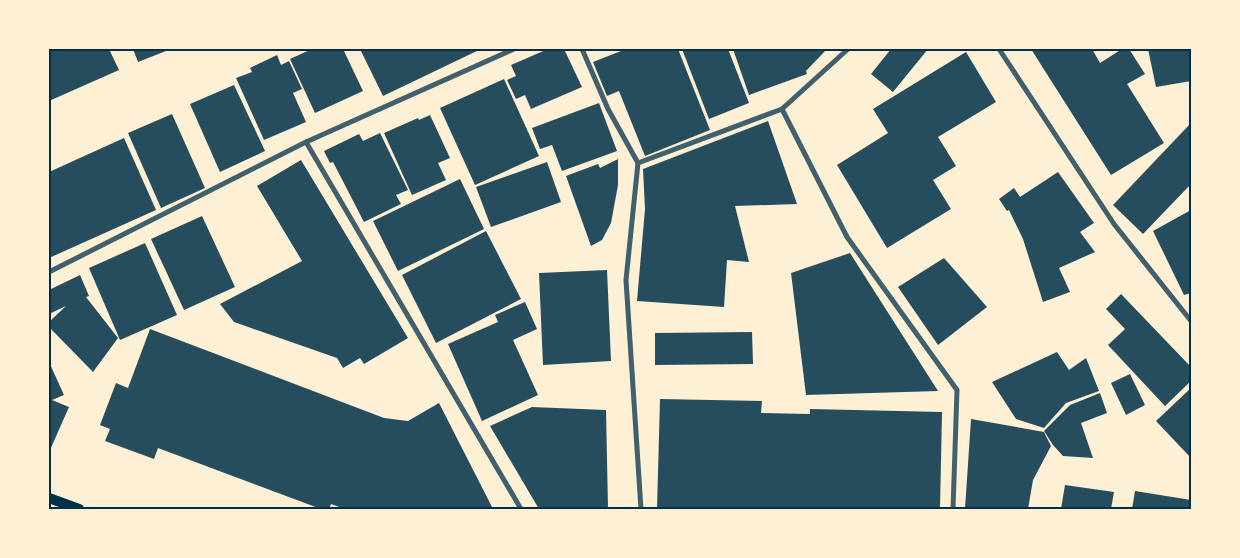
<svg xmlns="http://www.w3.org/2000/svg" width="1240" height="558" viewBox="0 0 1240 558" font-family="'Open Sans',sans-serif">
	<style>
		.building { fill: #264d5e }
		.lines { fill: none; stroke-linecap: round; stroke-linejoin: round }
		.minor { stroke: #3f606c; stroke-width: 5 }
		.secondary { stroke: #003049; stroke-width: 10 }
		.neatline { fill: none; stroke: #003049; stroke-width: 2 }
	</style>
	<rect width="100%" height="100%" fill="#fdf0d5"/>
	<g class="building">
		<polygon points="49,49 109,49 119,70 49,101"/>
		<polygon points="133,49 171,49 138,62"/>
		<polygon points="312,49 343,49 363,91 315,113 290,59"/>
		<polygon points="360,49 481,49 383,96"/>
		<polygon points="548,49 564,49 582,87 531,109 525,95 516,99 507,80 516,76 511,65"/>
		<polygon points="626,49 678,49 710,130 645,156 619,91 607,96 593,62"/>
		<polygon points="682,49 728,49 749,103 709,119"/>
		<polygon points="733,49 827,49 806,71 807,74 749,95"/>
		<polygon points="891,49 928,49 893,92 871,74"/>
		<polygon points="1031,49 1092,49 1100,63 1122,49 1129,49 1145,74 1127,84 1164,143 1111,175"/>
		<polygon points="1148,49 1191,49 1191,81 1156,87"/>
		<polygon points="966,52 996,102 938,137 956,166 933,180 951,209 887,248 837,165 888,133 873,109"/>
		<polygon points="277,55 281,65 289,61 302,89 293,93 306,122 264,140 236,78 252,72 250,68"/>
		<polygon points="504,79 539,156 475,185 440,108"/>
		<polygon points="234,85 265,151 220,172 190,104"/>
		<polygon points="599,103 617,151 562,171 552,145 540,149 532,128"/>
		<polygon points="172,114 205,188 161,208 128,133"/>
		<polygon points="430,115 450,158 438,163 446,180 412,195 384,133 418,118 419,120"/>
		<polygon points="768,121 797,204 735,206 749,262 727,260 724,307 637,301 645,209 643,169"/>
		<polygon points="1191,123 1191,184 1143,234 1113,205"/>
		<polygon points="380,133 408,190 396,195 401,204 364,222 333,162 330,163 324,151 359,134 363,141"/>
		<polygon points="124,138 156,210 49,258 49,172"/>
		<polygon points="618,159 618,185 611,223 602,240 591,246 566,176 598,164 600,168"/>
		<polygon points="301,160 408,338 364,364 360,358 343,368 337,358 234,322 220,304 302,261 257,186"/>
		<polygon points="547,162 561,202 491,227 476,187"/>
		<polygon points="1058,172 1094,223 1080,232 1095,252 1059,268 1070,292 1043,302 1023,239 1009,210 1007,211 999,199 1014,188 1020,197"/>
		<polygon points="460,179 484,229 398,271 373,221"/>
		<polygon points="1191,210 1191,293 1184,295 1153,231"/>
		<polygon points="202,216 235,287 184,310 151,239"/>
		<polygon points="486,231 521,299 436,343 402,275"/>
		<polygon points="145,243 177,315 120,340 89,268"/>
		<polygon points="850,253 938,391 806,395 791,273"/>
		<polygon points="944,258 987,307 938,345 898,287"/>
		<polygon points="607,270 611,361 543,365 539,273"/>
		<polygon points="80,275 89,296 86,297 118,338 93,372 49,327 49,322 66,306 49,314 49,290"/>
		<polygon points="1121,294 1191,367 1191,381 1165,406 1108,345 1125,329 1106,309"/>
		<polygon points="525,302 537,329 513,340 538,395 482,421 448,344 498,322 495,315"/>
		<polygon points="150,329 384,418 408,421 439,403 493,509 345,509 331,504 329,509 321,509 158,448 154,459 105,441 110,429 100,425 116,383 128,388"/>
		<polygon points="752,332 753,364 655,365 655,333"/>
		<polygon points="1057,352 1069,370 1086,358 1099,391 1066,403 1044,428 1016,419 992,382"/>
		<polygon points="49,362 64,395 52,400 69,407 50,450 49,449"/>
		<polygon points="1130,374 1145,405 1126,415 1111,383"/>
		<polygon points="1191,388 1191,458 1156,421"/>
		<polygon points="1100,393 1107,413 1081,423 1093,458 1063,456 1053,445 1044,431 1070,405"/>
		<polygon points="660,399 762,401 761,413 810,414 810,409 942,412 940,509 657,509"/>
		<polygon points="532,407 606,410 608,509 539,509 490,426"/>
		<polygon points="971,419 1044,432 1051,446 1033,480 1028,509 965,509"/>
		<polygon points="1065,485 1114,492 1111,509 1061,509"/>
		<polygon points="1135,491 1191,500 1191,509 1132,509"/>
	</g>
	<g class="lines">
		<g class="minor">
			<polyline points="582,49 608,109 638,163 626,280 641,509"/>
			<polyline points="999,49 1114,224 1191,321"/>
			<polyline points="782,109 848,49"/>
			<polyline points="306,142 514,49"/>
			<polyline points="638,163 782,109 847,237 957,390 953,509"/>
			<polyline points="49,272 306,142 521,509"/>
		</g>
		<polyline class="secondary" points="49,498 79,509"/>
	</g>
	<rect width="1240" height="558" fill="none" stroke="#fdf0d5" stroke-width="100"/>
	<rect x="50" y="50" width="1140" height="458" class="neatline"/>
</svg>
